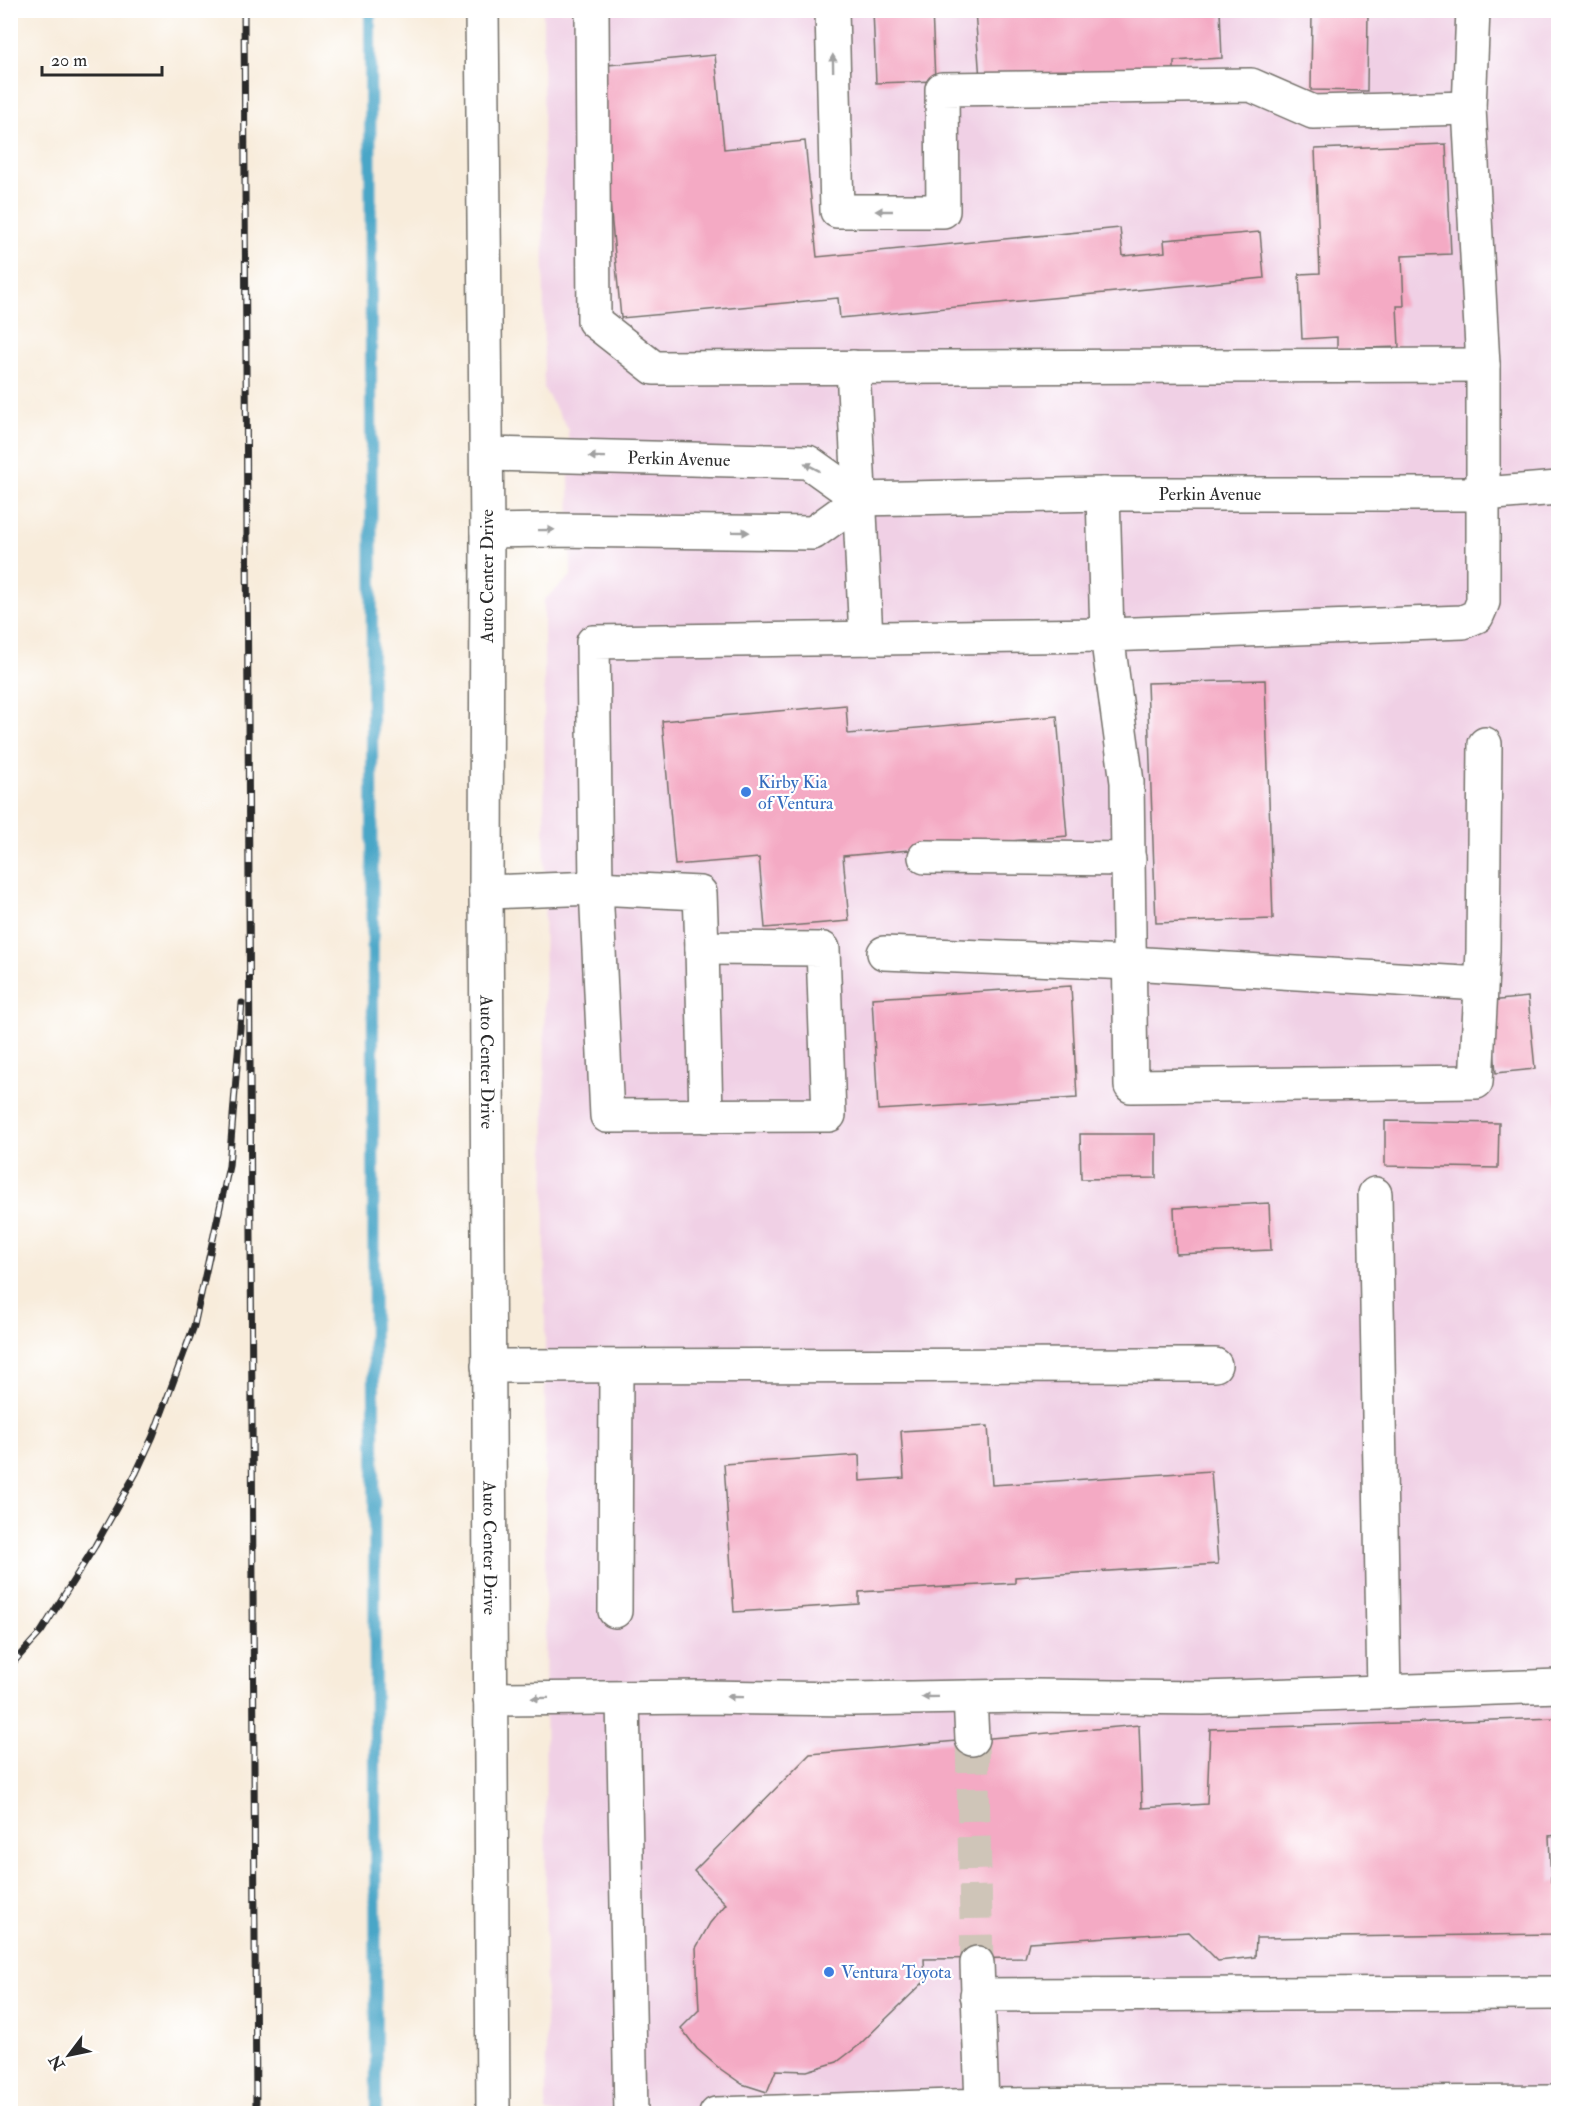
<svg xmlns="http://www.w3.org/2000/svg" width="1569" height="2124" viewBox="0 0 1569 2124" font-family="'IM FELL Double Pica',serif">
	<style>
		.built { fill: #f0d0e5 }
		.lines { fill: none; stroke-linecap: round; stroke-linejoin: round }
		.stream { stroke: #48a6c7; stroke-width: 12 }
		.building { fill: #f4aac4 }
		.minor-tunnel { stroke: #cfc5b8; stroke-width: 33; stroke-dasharray: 33 16; stroke-linecap: butt }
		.minor-casing { stroke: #736f69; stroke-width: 36 }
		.minor { stroke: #fff; stroke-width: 33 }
		.rail-casing { stroke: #2b2b2b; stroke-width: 7 }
		.rail { stroke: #fff; stroke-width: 4.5; stroke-dasharray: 14; stroke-linecap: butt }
		.oneway { fill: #a0a0a0 }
		.shop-dot { fill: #3f7fe0; stroke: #fff; stroke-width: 2 }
		.labels { text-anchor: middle; stroke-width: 4.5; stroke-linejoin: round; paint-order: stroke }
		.street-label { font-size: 18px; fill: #2b2b2b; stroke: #fff }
		.shop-label { font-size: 18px; fill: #366cbe; stroke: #fff; text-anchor: start }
	</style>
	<rect width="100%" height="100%" fill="#fff"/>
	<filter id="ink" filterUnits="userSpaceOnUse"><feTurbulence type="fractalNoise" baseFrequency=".0167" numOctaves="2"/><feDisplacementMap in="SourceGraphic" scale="12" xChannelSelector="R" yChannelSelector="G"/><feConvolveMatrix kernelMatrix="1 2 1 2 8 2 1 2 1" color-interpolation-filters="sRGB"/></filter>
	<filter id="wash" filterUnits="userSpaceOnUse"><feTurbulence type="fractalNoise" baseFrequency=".008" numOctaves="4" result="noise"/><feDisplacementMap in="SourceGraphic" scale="24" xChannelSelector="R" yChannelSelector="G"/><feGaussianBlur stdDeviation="1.35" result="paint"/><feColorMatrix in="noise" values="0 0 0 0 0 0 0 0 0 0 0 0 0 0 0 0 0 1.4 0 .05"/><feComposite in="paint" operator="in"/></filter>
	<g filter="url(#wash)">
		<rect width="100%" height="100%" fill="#f8ecdb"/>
		<polygon class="built" points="543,11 1558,11 1558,2113 546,2113 544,600 571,576 568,429 544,389"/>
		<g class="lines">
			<polyline class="stream" points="370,10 376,2114"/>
		</g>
		<g id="blocks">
			<g class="building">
				<polygon points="873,10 932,10 935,81 876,83"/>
				<polygon points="975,10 1220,10 1222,58 1174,61 1174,69 980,80"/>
				<polygon points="1312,10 1368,10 1367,91 1311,90"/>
				<polygon points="715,55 724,149 805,141 817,257 1120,228 1123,256 1165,252 1164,240 1260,232 1264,278 840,318 838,298 621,318 597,66"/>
				<polygon points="1446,144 1451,254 1402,256 1404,306 1397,306 1399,347 1337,349 1337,337 1302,339 1299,274 1320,273 1315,149"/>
				<polygon points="1265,680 1273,919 1156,923 1147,683"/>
				<polygon points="846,705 848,734 1057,716 1067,836 843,856 849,921 765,928 759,858 675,865 662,721"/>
				<polygon points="1071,986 1077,1098 878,1110 872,998"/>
				<polygon points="1528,997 1535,1069 1496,1073 1490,1001"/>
				<polygon points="1555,1092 1558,1092 1558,1108 1557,1108"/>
				<polygon points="1385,1121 1499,1123 1498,1168 1385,1166"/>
				<polygon points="1080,1134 1156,1134 1156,1178 1081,1179"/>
				<polygon points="1269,1203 1271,1250 1176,1254 1174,1208"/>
				<polygon points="988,1426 992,1485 1211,1471 1218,1564 1015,1577 1015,1583 859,1592 859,1604 734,1612 724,1464 859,1455 860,1481 904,1478 901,1431"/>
				<polygon points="1558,1718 1558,1835 1549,1836 1551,1882 1558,1882 1558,1934 1256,1938 1255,1957 1218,1961 1189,1932 1029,1942 1025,1958 924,1959 925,1981 858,2046 837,2062 807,2071 776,2070 767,2092 742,2084 719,2068 697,2049 681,2028 699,2010 696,1948 710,1923 726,1904 694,1871 810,1754 1139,1725 1142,1808 1207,1804 1210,1729"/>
			</g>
		</g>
	</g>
	<g filter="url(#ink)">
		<use href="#blocks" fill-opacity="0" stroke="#736f69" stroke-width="1.5"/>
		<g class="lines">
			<polyline class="minor-tunnel" points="972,1739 977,1963"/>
			<g class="minor-casing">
				<g id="minor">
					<path id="s1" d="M482,10L487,531L486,892L493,2114"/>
					<polyline points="592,10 594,321 654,368 1483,365"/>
					<polyline points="832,10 837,211 943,211 942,89 1251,85 1313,112 1469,108"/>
					<polyline points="1473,10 1469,108 1483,365 1483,602 1477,616 1463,622 1107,635 1127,782 1131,1086 1476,1082 1483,951 1485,744"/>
					<polyline points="853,367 866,638"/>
					<path id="s2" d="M487,454L808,462L860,499"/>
					<path id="s3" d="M487,531L550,530L813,533L860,499L1103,494H1483L1558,488"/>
					<polyline points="925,857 1129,859"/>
					<polygon points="596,888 700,893 702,948 823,949 829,1115 607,1116"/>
					<polyline points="486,892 596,888 593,642 1107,635 1103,494"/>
					<polyline points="702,948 706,1116"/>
					<polyline points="884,953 1130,963 1481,984"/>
					<polyline points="1375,1194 1384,1692"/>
					<polyline points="488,1366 1215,1365"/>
					<polyline points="615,1611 616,1367"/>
					<polyline points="970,1697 972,1739"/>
					<polyline points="623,1698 631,2114"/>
					<polyline points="490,1699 703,1697 853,1699 1031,1696 1203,1698 1558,1686"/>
					<polyline points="977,1995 1558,1993"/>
					<polyline points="716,2114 982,2105 977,1963"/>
					<polyline points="982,2114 982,2105 1558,2102"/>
				</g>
			</g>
			<use href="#minor" class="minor"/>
			<g class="rail-casing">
				<g id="rail">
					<polyline points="244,10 256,2114"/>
					<polyline points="10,1666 41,1632 95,1546 136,1473 153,1436 194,1326 229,1166 242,1003"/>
				</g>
			</g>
			<use href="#rail" class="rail"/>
		</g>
		<defs><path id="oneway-solid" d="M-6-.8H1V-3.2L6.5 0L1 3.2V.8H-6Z" transform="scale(1.5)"/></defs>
		<g class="oneway">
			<use href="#oneway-solid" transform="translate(833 63) rotate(-91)"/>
			<use href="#oneway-solid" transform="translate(884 211) rotate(-180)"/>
			<use href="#oneway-solid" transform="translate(597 457) rotate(-179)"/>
			<use href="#oneway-solid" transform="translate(812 467) rotate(-153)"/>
			<use href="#oneway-solid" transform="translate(546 530) rotate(-1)"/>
			<use href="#oneway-solid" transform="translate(741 532) rotate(1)"/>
			<use href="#oneway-solid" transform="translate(735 1697) rotate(-179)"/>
			<use href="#oneway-solid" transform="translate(930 1697) rotate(179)"/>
			<use href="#oneway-solid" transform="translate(540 1698) rotate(179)"/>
		</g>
	</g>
	<g class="shop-dot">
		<circle cx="746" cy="792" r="6"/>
		<circle cx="829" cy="1972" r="6"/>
	</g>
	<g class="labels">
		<g class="street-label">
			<text dy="6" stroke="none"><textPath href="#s2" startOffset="192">Perkin Avenue</textPath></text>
			<text dy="6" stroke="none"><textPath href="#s3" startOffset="734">Perkin Avenue</textPath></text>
			<text transform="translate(487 576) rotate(-90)" y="6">Auto Center Drive</text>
			<text dy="6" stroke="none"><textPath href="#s1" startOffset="1052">Auto Center Drive</textPath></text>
			<text dy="6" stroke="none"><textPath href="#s1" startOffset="1538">Auto Center Drive</textPath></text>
		</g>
		<g class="shop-label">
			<text x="758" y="788">Kirby Kia<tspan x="758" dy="21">of Ventura</tspan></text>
			<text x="841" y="1978">Ventura Toyota</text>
		</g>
	</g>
	<rect width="1569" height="2124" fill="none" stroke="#fff" stroke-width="36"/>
	<g transform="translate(69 2055) rotate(238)" stroke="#ffffff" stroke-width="4.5" paint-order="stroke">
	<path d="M0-4.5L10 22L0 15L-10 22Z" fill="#2b2b2b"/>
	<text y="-9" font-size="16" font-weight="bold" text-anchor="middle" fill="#2b2b2b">N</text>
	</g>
	<path d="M42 66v9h120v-9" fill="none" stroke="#2b2b2b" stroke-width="3"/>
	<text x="51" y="66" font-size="18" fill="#2b2b2b" stroke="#ffffff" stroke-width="4.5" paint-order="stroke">20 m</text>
</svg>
